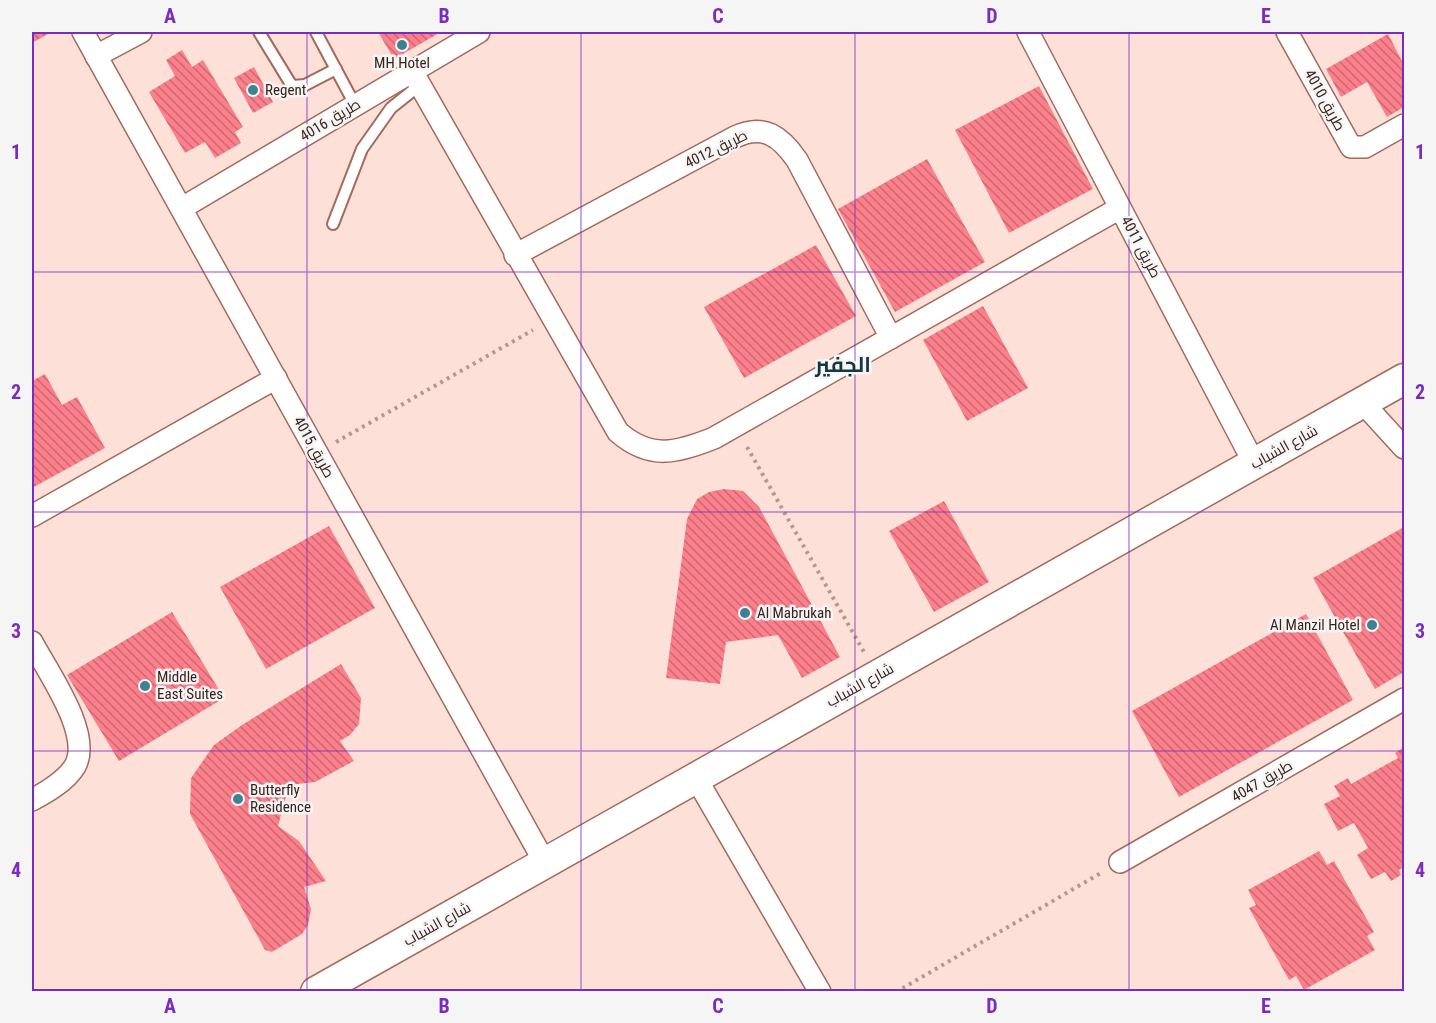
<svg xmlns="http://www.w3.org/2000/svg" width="1436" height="1023" viewBox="0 0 1436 1023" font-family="'Roboto Condensed',Cairo,sans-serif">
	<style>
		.building { fill: url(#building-back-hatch) }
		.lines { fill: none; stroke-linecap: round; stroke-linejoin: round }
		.lane-casing { stroke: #a5695a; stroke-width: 14 }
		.street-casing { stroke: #a5695a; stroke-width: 24 }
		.secondary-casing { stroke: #a5695a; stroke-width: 33 }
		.path { stroke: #b49991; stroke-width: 4; stroke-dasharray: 3 4.5; stroke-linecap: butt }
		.lane { stroke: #fff; stroke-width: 10 }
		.street { stroke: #fff; stroke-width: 21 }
		.secondary { stroke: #fff; stroke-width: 30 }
		.grid { fill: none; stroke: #7b2cbf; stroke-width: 1.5; stroke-opacity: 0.55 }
		.poi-dot { fill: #3e8191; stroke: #f5f5f5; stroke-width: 2 }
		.labels { text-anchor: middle; stroke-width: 5; stroke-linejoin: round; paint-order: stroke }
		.poi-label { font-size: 15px; fill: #3a211b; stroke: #f5f5f5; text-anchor: start }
		.street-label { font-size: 15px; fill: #3a211b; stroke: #f5f5f5 }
		.district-label { font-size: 21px; font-weight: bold; fill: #17373f; stroke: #f5f5f5 }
		.neatline { fill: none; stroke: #7b2cbf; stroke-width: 2 }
		.grid-label { font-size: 20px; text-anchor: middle; font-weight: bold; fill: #7b2cbf }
	</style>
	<defs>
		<pattern id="building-back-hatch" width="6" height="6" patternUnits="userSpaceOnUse" patternTransform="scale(1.5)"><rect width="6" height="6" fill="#fb808c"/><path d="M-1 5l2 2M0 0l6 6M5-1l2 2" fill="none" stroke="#cc6872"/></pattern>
	</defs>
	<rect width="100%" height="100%" fill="#fde1d9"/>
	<g class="building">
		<polygon points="32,32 47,32 48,34 32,43"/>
		<polygon points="378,32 441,32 394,59"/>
		<polygon points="1388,34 1404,65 1404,107 1387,117 1367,82 1341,97 1326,69"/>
		<polygon points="182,50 192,67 203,60 243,127 235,132 241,143 215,158 205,142 185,153 149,92 175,76 166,60"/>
		<polygon points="254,67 273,102 253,113 234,78"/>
		<polygon points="1039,86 1093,189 1009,233 955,130"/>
		<polygon points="927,159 985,262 895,312 838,209"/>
		<polygon points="816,245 856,316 744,378 704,307"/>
		<polygon points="983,306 1028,388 967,421 923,340"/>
		<polygon points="45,374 62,405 77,397 105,448 32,488 32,381"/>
		<polygon points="724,489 743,491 759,507 840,657 802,678 778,635 726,642 720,684 666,678 687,519 697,499 709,492"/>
		<polygon points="944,501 989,582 934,612 889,531"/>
		<polygon points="329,526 375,608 266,669 220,587"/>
		<polygon points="1404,527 1404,672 1375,689 1313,578"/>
		<polygon points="172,612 224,698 119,761 67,675"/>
		<polygon points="1306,614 1353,700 1179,797 1132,711"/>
		<polygon points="341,664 361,698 359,724 350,735 340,741 354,761 315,782 289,785 278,826 299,841 326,881 304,887 311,909 308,925 302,934 272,952 265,950 190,814 191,778 214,745 242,725"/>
		<polygon points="1404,747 1404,867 1399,870 1401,875 1391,881 1385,872 1371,879 1357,855 1368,848 1354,823 1338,831 1324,804 1340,796 1334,786 1348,778 1351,784 1398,758 1395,753"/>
		<polygon points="1319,851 1327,865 1334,861 1374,932 1367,936 1375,950 1304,990 1296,976 1289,980 1249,908 1256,905 1248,890"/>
	</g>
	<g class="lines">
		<g class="lane-casing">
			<g id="lane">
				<polyline points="259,32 292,86 305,85 336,69"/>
				<polyline points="316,32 355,105"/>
				<polyline points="333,224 362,149 391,108 421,84"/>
			</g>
		</g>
		<g class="street-casing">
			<g id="street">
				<polyline points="83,32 545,863"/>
				<polyline points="1028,32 1254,463"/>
				<polyline points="1287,32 1351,147 1365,147 1404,125"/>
				<polyline points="96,56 141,32"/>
				<path d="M412,71L618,432C650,460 677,453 714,438L1120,208"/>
				<polyline points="182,208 479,32"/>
				<path d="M515,255L735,137C764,123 781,137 797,160L891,338"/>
				<polyline points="1362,402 1404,448"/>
				<polyline points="32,516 276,378"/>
				<path d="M32,642C47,671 93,734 75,766C66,781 47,792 32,800"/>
				<polyline points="696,778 820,992"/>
				<polyline points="1120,862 1404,699"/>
			</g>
		</g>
		<g class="secondary-casing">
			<polyline id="secondary" points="316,992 1404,379"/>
		</g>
		<g class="path">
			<polyline points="336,442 533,330"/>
			<polyline points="747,447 864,652"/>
			<polyline points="896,992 1101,873"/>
		</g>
		<use href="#lane" class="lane"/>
		<use href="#street" class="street"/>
		<use href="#secondary" class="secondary"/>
	</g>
	<path class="grid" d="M307,32V992M581,32V992M855,32V992M1129,32V992M32,272H1404M32,512H1404M32,751H1404"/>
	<g class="poi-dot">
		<circle cx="402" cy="45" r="6"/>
		<circle cx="253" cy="90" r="6"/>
		<circle cx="745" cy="613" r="6"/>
		<circle cx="1372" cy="625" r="6"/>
		<circle cx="145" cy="686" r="6"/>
		<circle cx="238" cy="799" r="6"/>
	</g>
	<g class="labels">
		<g class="poi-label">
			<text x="402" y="68" text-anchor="middle">MH Hotel</text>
			<text x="265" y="95">Regent</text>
			<text x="757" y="618">Al Mabrukah</text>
			<text x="1360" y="630" text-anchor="end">Al Manzil Hotel</text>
			<text x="157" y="682">Middle<tspan x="157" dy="17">East Suites</tspan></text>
			<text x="250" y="795">Butterfly<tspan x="250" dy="17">Residence</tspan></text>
		</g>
		<g class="street-label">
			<text transform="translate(1325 100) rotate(61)" y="5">طريق 4010</text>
			<text transform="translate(330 120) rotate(-31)" y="5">طريق 4016</text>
			<text transform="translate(716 149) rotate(-26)" y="5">طريق 4012</text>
			<text transform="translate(1141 247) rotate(62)" y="5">طريق 4011</text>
			<text transform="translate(314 447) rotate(61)" y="5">طريق 4015</text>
			<text transform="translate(1284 447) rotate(-29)" y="5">شارع الشباب</text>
			<text transform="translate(860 685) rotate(-29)" y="5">شارع الشباب</text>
			<text transform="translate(1262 781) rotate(-30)" y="5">طريق 4047</text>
			<text transform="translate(437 924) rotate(-29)" y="5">شارع الشباب</text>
		</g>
		<g class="district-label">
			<text x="843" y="372">الجفير</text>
		</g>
	</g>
	<rect width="1436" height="1023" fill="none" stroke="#f5f5f5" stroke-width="66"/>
	<rect x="33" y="33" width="1370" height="957" class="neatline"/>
	<g class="grid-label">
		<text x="170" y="23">A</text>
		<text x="444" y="23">B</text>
		<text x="718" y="23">C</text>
		<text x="992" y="23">D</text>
		<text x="1266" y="23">E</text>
		<text x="16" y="159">1</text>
		<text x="1420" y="159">1</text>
		<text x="16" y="399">2</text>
		<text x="1420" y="399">2</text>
		<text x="16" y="638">3</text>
		<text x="1420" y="638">3</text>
		<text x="16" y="877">4</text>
		<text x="1420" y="877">4</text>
		<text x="170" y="1013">A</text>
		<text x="444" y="1013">B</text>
		<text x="718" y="1013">C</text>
		<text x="992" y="1013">D</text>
		<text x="1266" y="1013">E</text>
	</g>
</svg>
